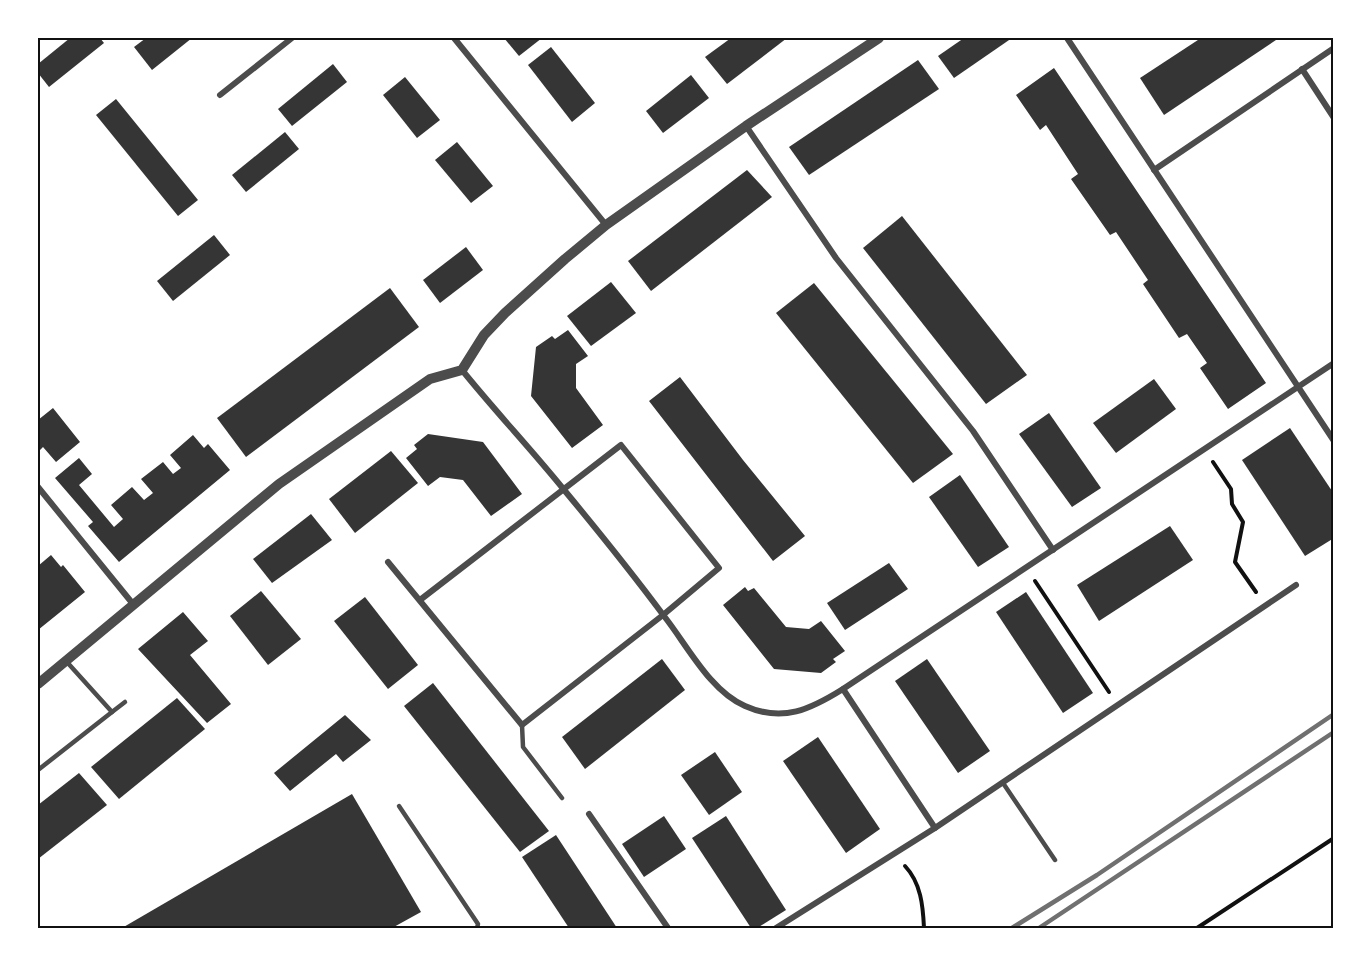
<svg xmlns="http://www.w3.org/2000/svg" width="1371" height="966" viewBox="0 0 1371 966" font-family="Mulish,sans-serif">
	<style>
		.building { fill: #353535 }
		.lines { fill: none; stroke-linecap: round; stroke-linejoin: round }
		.path { stroke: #111; stroke-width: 4 }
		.service { stroke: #4c4c4c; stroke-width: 4.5 }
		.minor { stroke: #4c4c4c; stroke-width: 6 }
		.tertiary { stroke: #4c4c4c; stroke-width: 10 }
		.rail { stroke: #707070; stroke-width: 4.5 }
		.neatline { fill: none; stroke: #111; stroke-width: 2 }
	</style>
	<rect width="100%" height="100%" fill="#fff"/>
	<g class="building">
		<polygon points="70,38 100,38 104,43 49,87 38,73 38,64"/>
		<polygon points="146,38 192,38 152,70 134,47"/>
		<polygon points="504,38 542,38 519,56"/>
		<polygon points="731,38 787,38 727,84 705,57"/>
		<polygon points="964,38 1012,38 954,78 938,56"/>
		<polygon points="1201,38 1279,38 1164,115 1140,78"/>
		<polygon points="551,47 595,103 572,122 528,65"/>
		<polygon points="918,60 939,89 809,175 789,147"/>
		<polygon points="333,64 347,82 292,126 278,109"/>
		<polygon points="1054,68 1266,383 1228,409 1200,368 1207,363 1187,334 1179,338 1143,284 1148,280 1116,232 1110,235 1071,179 1078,174 1046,125 1040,130 1016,95"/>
		<polygon points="691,75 709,98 663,133 646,111"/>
		<polygon points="405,77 440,120 417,138 383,95"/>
		<polygon points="116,99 198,200 178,216 96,115"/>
		<polygon points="285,132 299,149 246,192 232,175"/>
		<polygon points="457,142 493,186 471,203 435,160"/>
		<polygon points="747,170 772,197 651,291 628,261"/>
		<polygon points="902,216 1027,375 986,404 863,248"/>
		<polygon points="214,235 230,255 173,301 157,281"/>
		<polygon points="466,247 483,270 440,303 423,280"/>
		<polygon points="611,282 636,313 591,346 567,316"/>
		<polygon points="814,283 953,454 913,483 776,313"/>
		<polygon points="390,288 419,327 246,457 217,418"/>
		<polygon points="568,330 588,356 576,364 576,388 603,425 572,448 531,396 536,347 552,336 555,339"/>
		<polygon points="680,377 743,460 805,536 773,561 649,401"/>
		<polygon points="1154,379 1176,409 1116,453 1093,423"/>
		<polygon points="53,408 80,442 56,462 43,447 38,452 38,420"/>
		<polygon points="1049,413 1101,488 1072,507 1019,434"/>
		<polygon points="1290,428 1334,494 1334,538 1305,556 1242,460"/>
		<polygon points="428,434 483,442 522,494 491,516 463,480 440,477 428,486 406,458 417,449 414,445"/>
		<polygon points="193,435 204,448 208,444 230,470 119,562 88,526 93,522 55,478 79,458 92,474 79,485 114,527 123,519 111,505 132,487 144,500 153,493 141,479 163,462 173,474 181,468 170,455"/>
		<polygon points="391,451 418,483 355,533 329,499"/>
		<polygon points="960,475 1009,547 978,567 929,497"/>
		<polygon points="311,514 332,540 272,583 253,559"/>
		<polygon points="1170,526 1193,560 1099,621 1077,585"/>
		<polygon points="51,555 61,567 63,565 85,592 38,630 38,566"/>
		<polygon points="889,563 908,589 845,630 827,603"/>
		<polygon points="745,587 748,591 754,588 786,627 809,629 821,621 845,651 833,659 836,662 821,673 774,669 723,605"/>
		<polygon points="261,591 301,639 268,665 230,616"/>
		<polygon points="1026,592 1093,693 1063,713 996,612"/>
		<polygon points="365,597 418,665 388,689 334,621"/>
		<polygon points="183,612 208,641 190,655 231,704 207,723 138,649"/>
		<polygon points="662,659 685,690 585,769 562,737"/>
		<polygon points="927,659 990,751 958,773 895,681"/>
		<polygon points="433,683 549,831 520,852 404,706"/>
		<polygon points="177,698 205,729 119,799 91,767"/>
		<polygon points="345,715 371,740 343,762 336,754 290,791 274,773"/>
		<polygon points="818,737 880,829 846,853 783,761"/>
		<polygon points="715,752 742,792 709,815 681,775"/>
		<polygon points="79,773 107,805 38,859 38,805"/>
		<polygon points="352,794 421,912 392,928 122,928"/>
		<polygon points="664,816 686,849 644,877 622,844"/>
		<polygon points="726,816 786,910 757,928 751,928 692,838"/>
		<polygon points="556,835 617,928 569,928 522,857"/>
	</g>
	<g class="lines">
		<g class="path">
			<polyline points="1213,462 1231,489 1232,504 1243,522 1235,562 1256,592"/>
			<polyline points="1035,581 1109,692"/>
			<path d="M905,866C921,883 923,906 924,928"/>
			<polyline points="1197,928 1334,838"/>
		</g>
		<g class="service">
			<polyline points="112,712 125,702"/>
			<polyline points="522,725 523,747 562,798"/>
			<polyline points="38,770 112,712 66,661"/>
			<polyline points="1003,783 1055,860"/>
			<polyline points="399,806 478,924 477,928"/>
		</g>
		<g class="minor">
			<polyline points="454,38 606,225"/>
			<polyline points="1067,38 1334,441"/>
			<polyline points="1302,69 1334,118"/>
			<polyline points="220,95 292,38"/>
			<polyline points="746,126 836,258 973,431 1053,550"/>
			<polyline points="1154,170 1334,48"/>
			<path d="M462,370C495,411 532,450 565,491C599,532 632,573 664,616C687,645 710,691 745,706C783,723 811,709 843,689L1334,363"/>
			<polyline points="38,487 133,604"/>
			<polyline points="388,562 522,725 663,615 719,568 621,445 420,600"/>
			<polyline points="843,689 935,828"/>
			<polyline points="589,814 668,928"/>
			<polyline points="776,928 935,828 1296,585"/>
		</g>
		<polyline class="tertiary" points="38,684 279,484 430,379 462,370 484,335 505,313 565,259 606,225 746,126 879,38"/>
		<g class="rail">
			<polyline points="1012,928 1097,875 1334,714"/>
			<polyline points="1039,928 1334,732"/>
		</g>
	</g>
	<rect width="1371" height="966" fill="none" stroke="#ffffff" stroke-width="78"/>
	<rect x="39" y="39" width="1293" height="888" class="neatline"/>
</svg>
